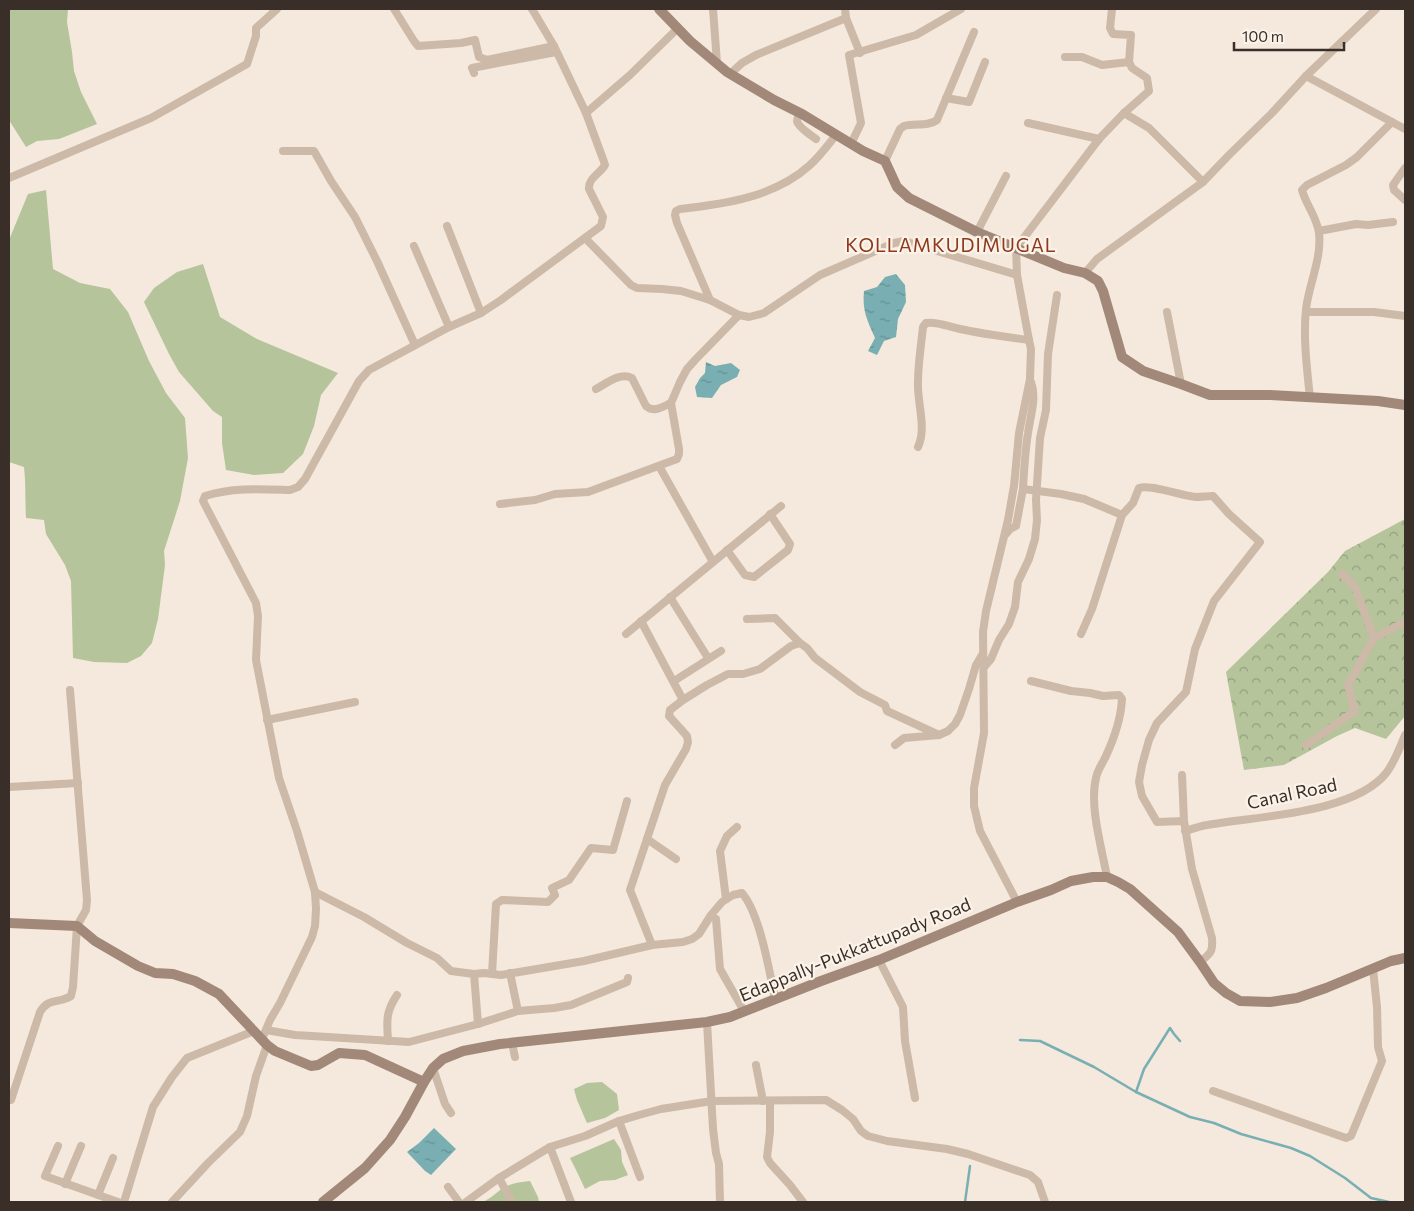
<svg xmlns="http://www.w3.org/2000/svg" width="1414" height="1211" viewBox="0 0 1414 1211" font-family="Commissioner,sans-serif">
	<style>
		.green { fill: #b5c49b }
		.forest { fill: url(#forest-crowns) }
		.water { fill: url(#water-ripples) }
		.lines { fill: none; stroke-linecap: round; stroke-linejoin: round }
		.stream { stroke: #79afb3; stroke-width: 2.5 }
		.street { stroke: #cdb9a7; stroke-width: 8 }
		.secondary { stroke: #a18878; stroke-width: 10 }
		.labels { text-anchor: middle; stroke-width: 4.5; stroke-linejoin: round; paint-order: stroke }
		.street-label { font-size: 18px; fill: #392e28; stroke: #fbf3e9 }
		.neighbourhood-label { font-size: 19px; letter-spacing: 1px; fill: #8e391b; stroke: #fbf3e9 }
	</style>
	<defs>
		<pattern id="forest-crowns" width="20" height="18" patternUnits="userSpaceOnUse" patternTransform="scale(1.25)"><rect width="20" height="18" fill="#b5c49b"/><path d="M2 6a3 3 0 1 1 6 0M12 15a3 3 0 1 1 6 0" fill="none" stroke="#94a07e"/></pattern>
		<pattern id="water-ripples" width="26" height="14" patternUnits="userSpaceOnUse" patternTransform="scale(1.25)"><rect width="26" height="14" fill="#79afb3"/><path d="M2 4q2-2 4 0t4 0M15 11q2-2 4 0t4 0" fill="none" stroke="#648f92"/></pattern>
	</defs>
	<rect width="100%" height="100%" fill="#f4e9dc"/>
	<g class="green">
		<polygon points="9,9 68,9 67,22 72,52 74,71 81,92 97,124 59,139 37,141 26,147 9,120"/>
		<path d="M46,190L53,269L80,283L110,289L128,312L149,361L166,393L185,418L188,458L180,501L164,551L165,565L158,619L152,643L141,656L127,663L94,662L73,658L71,581L65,565L46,534L44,520L26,518C25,501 26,484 24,467L9,462V240L28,194Z"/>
		<polygon points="203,264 220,317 257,339 338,373 321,395 314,426 303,454 283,473 254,475 226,470 222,443 222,417 213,411 179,372 169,354 144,302 154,288 177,272"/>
		<polygon points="602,1082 617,1094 619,1110 605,1118 587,1123 577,1100 574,1089 587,1083"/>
		<polygon points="614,1139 621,1150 622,1162 628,1175 615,1180 600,1181 585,1189 578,1174 570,1158"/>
		<path d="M530,1181L538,1197L539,1202H483C491,1198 496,1193 503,1188C511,1183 520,1182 530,1181Z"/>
	</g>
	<polygon class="forest" points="1405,519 1405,716 1386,739 1355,728 1337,736 1284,765 1244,770 1226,672 1328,572 1345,551"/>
	<g class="water">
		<path d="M896,274L905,285L906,302L898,319L896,337L884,341L877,355L868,351L875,338C867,320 862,310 864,291L877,287L885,277Z"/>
		<polygon points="706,362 715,366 731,363 740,370 737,377 721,385 712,398 697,397 695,387 700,378 705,373"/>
		<polygon points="434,1128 456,1149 431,1175 425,1171 407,1152 419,1143"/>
	</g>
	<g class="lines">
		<g class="stream">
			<polyline points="1020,1040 1040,1041 1094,1067 1136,1092"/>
			<polyline points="1180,1041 1174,1034 1170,1028 1144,1069 1136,1092 1190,1117 1214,1123 1241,1134 1291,1148 1310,1156 1345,1178 1371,1198 1389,1202"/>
			<polyline points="965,1202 970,1166"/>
		</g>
		<g class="street">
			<polyline points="394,9 414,41 418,46 461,43 475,40 479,57 487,60 554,46"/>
			<polyline points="713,9 717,63"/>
			<polyline points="845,9 846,18 860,53"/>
			<polyline points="1112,9 1110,28 1113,34 1131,35 1129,62"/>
			<polyline points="474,73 472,68 556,52"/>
			<polyline points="730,74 742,63 756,55 846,18"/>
			<polyline points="1306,76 1405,129"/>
			<polyline points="946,98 969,102 985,62"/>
			<polyline points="586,113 630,75 678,28"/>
			<path d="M800,113C799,115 797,119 797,121C798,127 812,136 816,139"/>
			<polyline points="1124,113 1149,128 1203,182"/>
			<polyline points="1028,123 1099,139"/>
			<polyline points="851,144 861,123 849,55 916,35 961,9"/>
			<polyline points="283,151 314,151 331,181 355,217 377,261 415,345"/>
			<path d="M885,161L900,129L904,126C915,123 928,127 937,120L974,32"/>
			<polyline points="1405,168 1393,185 1394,190 1405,200"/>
			<polyline points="9,178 151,118 247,64 256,36 256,28 277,9"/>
			<polyline points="447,226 481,313"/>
			<polyline points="1319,231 1356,224 1368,225 1393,222"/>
			<polyline points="977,232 1006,176"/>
			<polyline points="585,238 631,285 637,288 662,289 681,291 710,300 739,315 749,317 764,313 820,275 894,243 904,241 1017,275"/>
			<polyline points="414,246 449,327"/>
			<polyline points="1085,273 1097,259 1203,182 1230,154 1272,113 1306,76 1376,9"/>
			<path d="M710,300L677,223L675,215L676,211L680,209C725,204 775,197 810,165C820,156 828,145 836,135"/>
			<polyline points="1167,312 1181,384"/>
			<polyline points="1306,312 1374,312 1405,316"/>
			<path d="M1031,382C1037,398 1030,417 1028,433C1025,452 1024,470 1023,489L1061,494L1084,499L1122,515"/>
			<path d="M596,389C607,383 620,372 632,378L646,406C654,413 662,407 671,403"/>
			<path d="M1310,398C1307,369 1303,338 1306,309C1309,284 1322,258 1319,233C1317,217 1306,205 1302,190L1307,185L1346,165L1357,157L1392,122"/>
			<path d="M918,447C927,428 917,403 918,382C918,364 921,346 923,327L926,323C937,321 949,327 960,329C983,334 1006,337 1029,340"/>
			<polyline points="659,466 713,562"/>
			<polyline points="500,504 535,500 555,494 588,492 677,459 679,454 679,449 671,403 680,382 687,369 696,359 739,315"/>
			<polyline points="1006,534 1010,529 1016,526 1023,489"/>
			<polyline points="727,550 745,575 754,577 788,550 790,544 770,514"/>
			<polyline points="1342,574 1355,587 1374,638"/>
			<polyline points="670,597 708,658"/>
			<polyline points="747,619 775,618 800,643"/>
			<polyline points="641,621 683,700"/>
			<polyline points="626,634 781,506"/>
			<path d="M1081,634L1092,609L1122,515L1133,503L1139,488C1151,484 1181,496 1196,497C1202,497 1207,496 1213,496L1229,514L1260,542L1214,601L1195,649L1186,692L1157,723L1149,740L1142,765L1139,782L1142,796L1157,822L1184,821L1192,869L1212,938C1213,952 1211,953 1200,962"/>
			<polyline points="984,667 991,659 999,640 1009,624 1015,607 1018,582 1029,559 1035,539 1037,520 1036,500 1040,438 1046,410 1048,354 1057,295"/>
			<polyline points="674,681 721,651"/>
			<path d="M1031,681L1071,691L1090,693L1103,696L1119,695L1122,699C1121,719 1114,739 1105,758C1102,764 1097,771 1096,778C1089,806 1102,849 1107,877"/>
			<polyline points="267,720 355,702"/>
			<polyline points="895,745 904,738 939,735 948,731 955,724 960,715 969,689 976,665 982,655"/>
			<polyline points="1306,745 1355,711 1348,685 1374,638 1405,622"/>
			<polyline points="1182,775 1184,821"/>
			<polyline points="9,787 78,783"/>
			<path d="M1185,831C1192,829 1200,826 1207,825C1256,816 1355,814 1387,772C1395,761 1400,747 1405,735"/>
			<polyline points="647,839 676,859"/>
			<path d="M315,892L364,917L407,943L437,958L451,971L474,974L484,973L501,975L584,961L652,945L683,942L692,939L699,934L711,915L722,902L733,895L742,893C760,914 769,970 775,998"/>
			<polyline points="726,899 720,851 727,836 737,827"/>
			<polyline points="1017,902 980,831 974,806 974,788 984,733 983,632 986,611 1008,520 1014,486 1019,433 1030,379 1031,349 1029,340 1017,275 1016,248 1099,139 1124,113 1149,91 1147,78 1132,68 1129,62 1102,65 1082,57 1065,57"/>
			<polyline points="716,919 720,969 744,1011"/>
			<polyline points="652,945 630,890 665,785 686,749 688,742 687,736 669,716 670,710 683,700 707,685 728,674 743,674 760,669 791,646 800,643 807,648 815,658 860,692 885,705 887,711 939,735"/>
			<polyline points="879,960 903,1007 905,1041 915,1098"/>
			<polyline points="510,973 518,1011"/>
			<polyline points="474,974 478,1024"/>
			<polyline points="492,974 496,904 502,900 548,902 555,895 552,888 569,880 591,848 613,850 627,801"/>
			<polyline points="707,1022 713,1129 716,1153 719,1164 720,1202"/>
			<polyline points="266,1030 295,1035 409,1042 478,1024 518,1011 554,1008 571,1005 627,982 628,978"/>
			<path d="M262,1039L270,1020L280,1003L312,937L315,926L316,909L315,892L297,831L279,778L256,660L258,616L256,603L203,501L205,496C233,487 261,489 290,490L298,487L305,479L359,381L369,370L449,327L481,313L501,300L601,226L603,217L589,189C588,178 600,174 605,165L603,159L586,113L554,46L532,9"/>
			<path d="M388,1041C387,1022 385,1013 397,995"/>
			<polyline points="512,1043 515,1057"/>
			<polyline points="756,1065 763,1101"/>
			<polyline points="433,1068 445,1104 451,1113"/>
			<polyline points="1213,1091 1346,1138 1351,1136 1382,1061 1378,1047 1377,1007 1373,969"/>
			<path d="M11,1100L40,1012C49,997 58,1004 71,996L73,987L77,926L86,910L87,900L70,690"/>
			<polyline points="770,1101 770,1132 767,1157 770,1163 790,1185 803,1202"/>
			<polyline points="619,1121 640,1177"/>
			<polyline points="58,1146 45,1176 118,1202"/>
			<polyline points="550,1147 571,1202"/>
			<polyline points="499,1178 512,1202"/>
			<polyline points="65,1184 81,1146"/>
			<polyline points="448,1187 459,1202"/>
			<polyline points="98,1195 113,1158"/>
			<polyline points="124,1202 153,1107 172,1077 187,1058 254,1031"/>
			<polyline points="172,1202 208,1163 240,1132 247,1116 256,1076 267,1045"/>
			<polyline points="466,1202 499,1178 550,1147 585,1136 619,1121 639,1115 661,1109 712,1101 826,1100 842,1110 853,1119 861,1131 868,1136 887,1141 947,1149 968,1154 1030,1175 1038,1182 1045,1202"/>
		</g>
		<g class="secondary">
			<polyline points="659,9 690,41 727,72 774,100 802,114 863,151 885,161 897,187 909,198 977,232 1064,268 1085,273 1098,281 1103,291 1122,357 1143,371 1181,384 1210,395 1270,395 1378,401 1405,405"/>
			<polyline points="9,923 77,926 95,941 138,966 155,973 173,974 195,981 219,994 267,1045 275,1051 311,1066 318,1065 339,1053 365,1055 424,1082"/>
			<polyline points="323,1202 365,1168 390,1140 405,1117 424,1082 433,1068 443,1059 463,1051 500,1044 707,1022 730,1017 821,981 879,960 1017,902 1051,890 1071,881 1093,877 1107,877 1118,882 1130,889 1178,932 1200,962 1214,983 1226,993 1240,1001 1270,1002 1297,998 1326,988 1391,961 1405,958"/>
		</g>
	</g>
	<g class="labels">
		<g class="street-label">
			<text transform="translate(1292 794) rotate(-12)" y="6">Canal Road</text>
			<text transform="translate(855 950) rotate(-22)" y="6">Edappally-Pukkattupady Road</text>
		</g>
		<g class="neighbourhood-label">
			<text x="951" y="252">KOLLAMKUDIMUGAL</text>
		</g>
	</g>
	<rect width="1414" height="1211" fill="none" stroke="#392e28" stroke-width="20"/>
	<path d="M1234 42v8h110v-8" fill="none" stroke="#392e28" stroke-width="2.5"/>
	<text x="1242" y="42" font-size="15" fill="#392e28" stroke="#fbf3e9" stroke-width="4" paint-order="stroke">100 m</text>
</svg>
